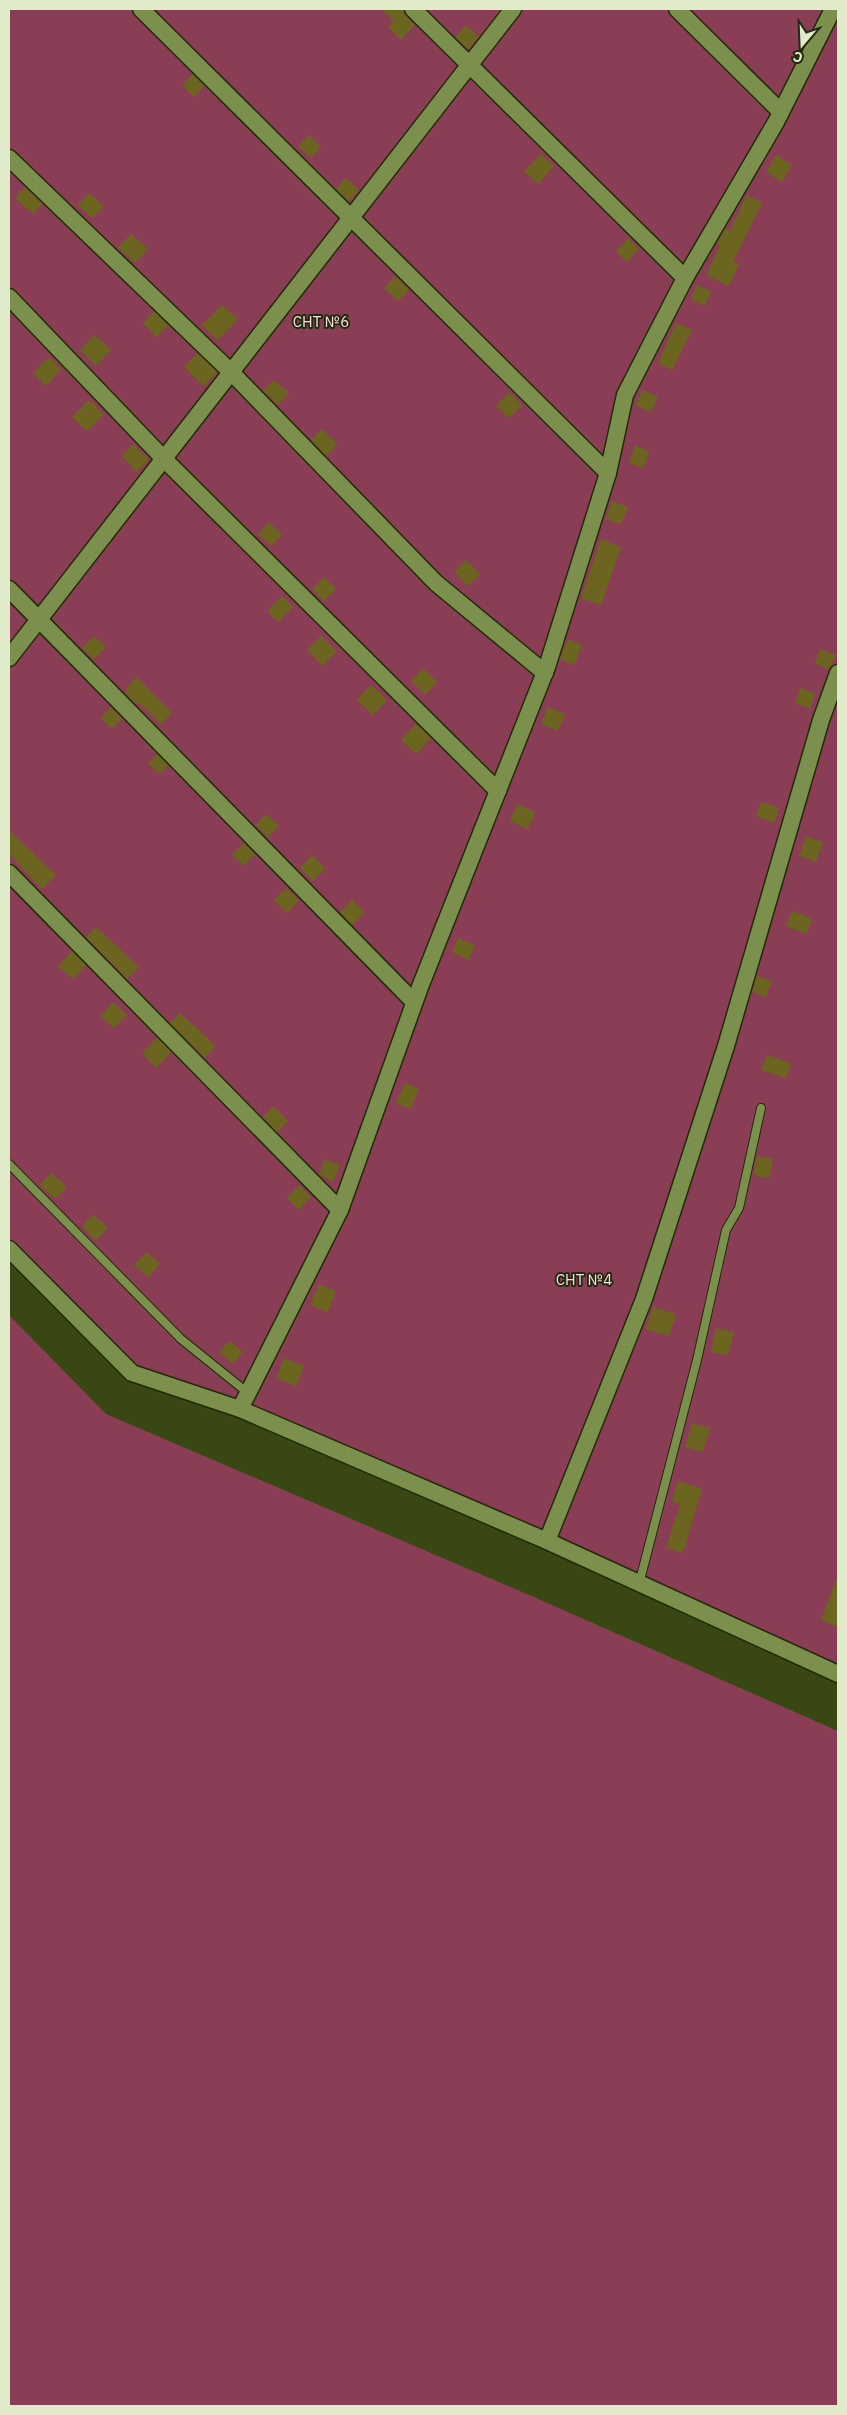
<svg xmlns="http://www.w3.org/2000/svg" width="847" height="2415" viewBox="0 0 847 2415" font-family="'IBM Plex Sans',sans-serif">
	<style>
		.green { fill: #893e55 }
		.building { fill: #6c6520 }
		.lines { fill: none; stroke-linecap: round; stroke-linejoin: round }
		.service-casing { stroke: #222b07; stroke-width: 10 }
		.minor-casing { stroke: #222b07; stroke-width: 19 }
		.service { stroke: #7b904d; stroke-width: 8 }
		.minor { stroke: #7b904d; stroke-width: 16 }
		.labels { text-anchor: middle; stroke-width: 4; stroke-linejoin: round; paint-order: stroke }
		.park-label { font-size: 15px; fill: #fadbe1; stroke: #232b0f }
	</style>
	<rect width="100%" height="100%" fill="#394713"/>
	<g class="green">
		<polygon points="9,9 838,9 838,1674 547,1541 132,1373 9,1249"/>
		<polygon points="9,1315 106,1414 527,1594 838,1731 838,2406 9,2406"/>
	</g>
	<g class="building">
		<polygon points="381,9 403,9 406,16 415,25 401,40 388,27 394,21"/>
		<polygon points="466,25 479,37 468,49 455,37"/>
		<polygon points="193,74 204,86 194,97 182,85"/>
		<polygon points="309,135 321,147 311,158 298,146"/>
		<polygon points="541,154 554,166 538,184 524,171"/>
		<polygon points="776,155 792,165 782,182 766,172"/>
		<polygon points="346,178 359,190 349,201 336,189"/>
		<polygon points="25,187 42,204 33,214 15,198"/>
		<polygon points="89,193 104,206 92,218 78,205"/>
		<polygon points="747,195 762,203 733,262 739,264 729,286 706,275 720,246 717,244 719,240 725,229 730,231"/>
		<polygon points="131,234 148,249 135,263 118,247"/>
		<polygon points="628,238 639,249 627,262 616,251"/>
		<polygon points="395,276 409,290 398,301 384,288"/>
		<polygon points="697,285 711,291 705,306 691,299"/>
		<polygon points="222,305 238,319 218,340 202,325"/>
		<polygon points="154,311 168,325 157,337 143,323"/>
		<polygon points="676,323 692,330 672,370 658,363"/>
		<polygon points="95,335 111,350 96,366 80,350"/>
		<polygon points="197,353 217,372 204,386 184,367"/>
		<polygon points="49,357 61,369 46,386 33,373"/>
		<polygon points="274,380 289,393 278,405 263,391"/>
		<polygon points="643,390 658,397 651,412 635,405"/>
		<polygon points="509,392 522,405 509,418 496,406"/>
		<polygon points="89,400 104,414 87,431 72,417"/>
		<polygon points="322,429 338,444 326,456 311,440"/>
		<polygon points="133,444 149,459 137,472 122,456"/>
		<polygon points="635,445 649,451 644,468 629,463"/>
		<polygon points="612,501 628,507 621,524 606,519"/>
		<polygon points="269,522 282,535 271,546 258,534"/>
		<polygon points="601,539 621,547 601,605 581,598"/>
		<polygon points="466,560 480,574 468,586 454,572"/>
		<polygon points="324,577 336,589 324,601 312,589"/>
		<polygon points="282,596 293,607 278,622 267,611"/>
		<polygon points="94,636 106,647 94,659 82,648"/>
		<polygon points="321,636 337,651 323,666 307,650"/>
		<polygon points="568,639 582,645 575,665 560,659"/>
		<polygon points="820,649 836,655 829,669 815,664"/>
		<polygon points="423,668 437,682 425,695 411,681"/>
		<polygon points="137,677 172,713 161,724 138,702 136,704 125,693 127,691 126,689"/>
		<polygon points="371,685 387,700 373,715 357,700"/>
		<polygon points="800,688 815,693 810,708 795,703"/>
		<polygon points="111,707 122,719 112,729 101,718"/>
		<polygon points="548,707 565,714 558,731 541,724"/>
		<polygon points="416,724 431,738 416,754 401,740"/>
		<polygon points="157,754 168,765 160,774 148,763"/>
		<polygon points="761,802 779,808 774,823 756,816"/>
		<polygon points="517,804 535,812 528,829 510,821"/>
		<polygon points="266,814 279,826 268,837 256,825"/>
		<polygon points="9,830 56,875 42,889 9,854"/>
		<polygon points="806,836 823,842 816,862 799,856"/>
		<polygon points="244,843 255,854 244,866 232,855"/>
		<polygon points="312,855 325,868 313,881 300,868"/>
		<polygon points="286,888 299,900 287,913 274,900"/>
		<polygon points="352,900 365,912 352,925 340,912"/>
		<polygon points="792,911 812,918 807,934 786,926"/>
		<polygon points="96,927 139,967 127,979 86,937"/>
		<polygon points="458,938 475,945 469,960 452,952"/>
		<polygon points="72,951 86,965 73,979 58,966"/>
		<polygon points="757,976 772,981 766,997 752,992"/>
		<polygon points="113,1002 127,1015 114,1028 100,1016"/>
		<polygon points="180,1013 216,1046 205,1058 170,1023"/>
		<polygon points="157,1038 171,1052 156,1068 142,1053"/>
		<polygon points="767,1055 791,1063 786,1078 761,1070"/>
		<polygon points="405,1083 419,1089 411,1109 396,1103"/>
		<polygon points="273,1106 288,1121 277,1132 263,1117"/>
		<polygon points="757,1156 773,1159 769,1178 754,1175"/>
		<polygon points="325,1159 340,1165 333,1182 319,1174"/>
		<polygon points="51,1173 67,1187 55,1199 40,1185"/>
		<polygon points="299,1185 311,1197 299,1210 287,1198"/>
		<polygon points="93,1214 108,1228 96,1241 82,1226"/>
		<polygon points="147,1252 160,1264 148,1277 134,1265"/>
		<polygon points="319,1284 336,1291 328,1312 310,1305"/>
		<polygon points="653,1307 676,1314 669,1336 646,1329"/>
		<polygon points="716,1328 734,1332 728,1355 711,1352"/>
		<polygon points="229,1341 243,1352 233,1364 219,1352"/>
		<polygon points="284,1358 304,1366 296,1386 276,1378"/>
		<polygon points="692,1423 710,1428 703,1452 685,1447"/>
		<polygon points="678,1481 702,1489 683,1553 666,1548 680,1504 672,1501"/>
		<polygon points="837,1578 838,1578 838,1627 821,1620"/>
	</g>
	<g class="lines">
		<g class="service-casing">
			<g id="service">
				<polyline points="9,1164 181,1339 248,1393"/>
				<polyline points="639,1584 697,1360 726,1230 739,1208 761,1108"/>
			</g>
		</g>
		<g class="minor-casing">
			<g id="minor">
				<polyline points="141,9 608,473"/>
				<polyline points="413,9 685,278"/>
				<polyline points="677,9 781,112"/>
				<polyline points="9,158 231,372 436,583 545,673"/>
				<polyline points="9,297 164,459 498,791"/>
				<polyline points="9,589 414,1002"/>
				<polyline points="9,658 513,9"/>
				<polyline points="9,873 340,1210"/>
				<polyline points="9,1249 132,1373 240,1409 547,1541 838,1674"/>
				<polyline points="240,1409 340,1210 420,987 547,667 608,473 625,395 685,278 776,122 833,9"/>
				<polyline points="547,1541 644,1299 726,1046 821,720 838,673"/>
			</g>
		</g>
		<use href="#service" class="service"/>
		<use href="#minor" class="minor"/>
	</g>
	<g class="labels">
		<g class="park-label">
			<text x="321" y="327">СНТ №6</text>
			<text x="584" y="1285">СНТ №4</text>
		</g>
	</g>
	<rect width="847" height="2415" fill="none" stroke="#e0ecc9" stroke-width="20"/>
	<g transform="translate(802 45) rotate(199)" stroke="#232b0f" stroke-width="4" paint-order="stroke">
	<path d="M0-4L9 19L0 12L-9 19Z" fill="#e0ecc9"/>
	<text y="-8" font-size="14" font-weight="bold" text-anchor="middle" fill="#e0ecc9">С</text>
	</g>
</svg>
